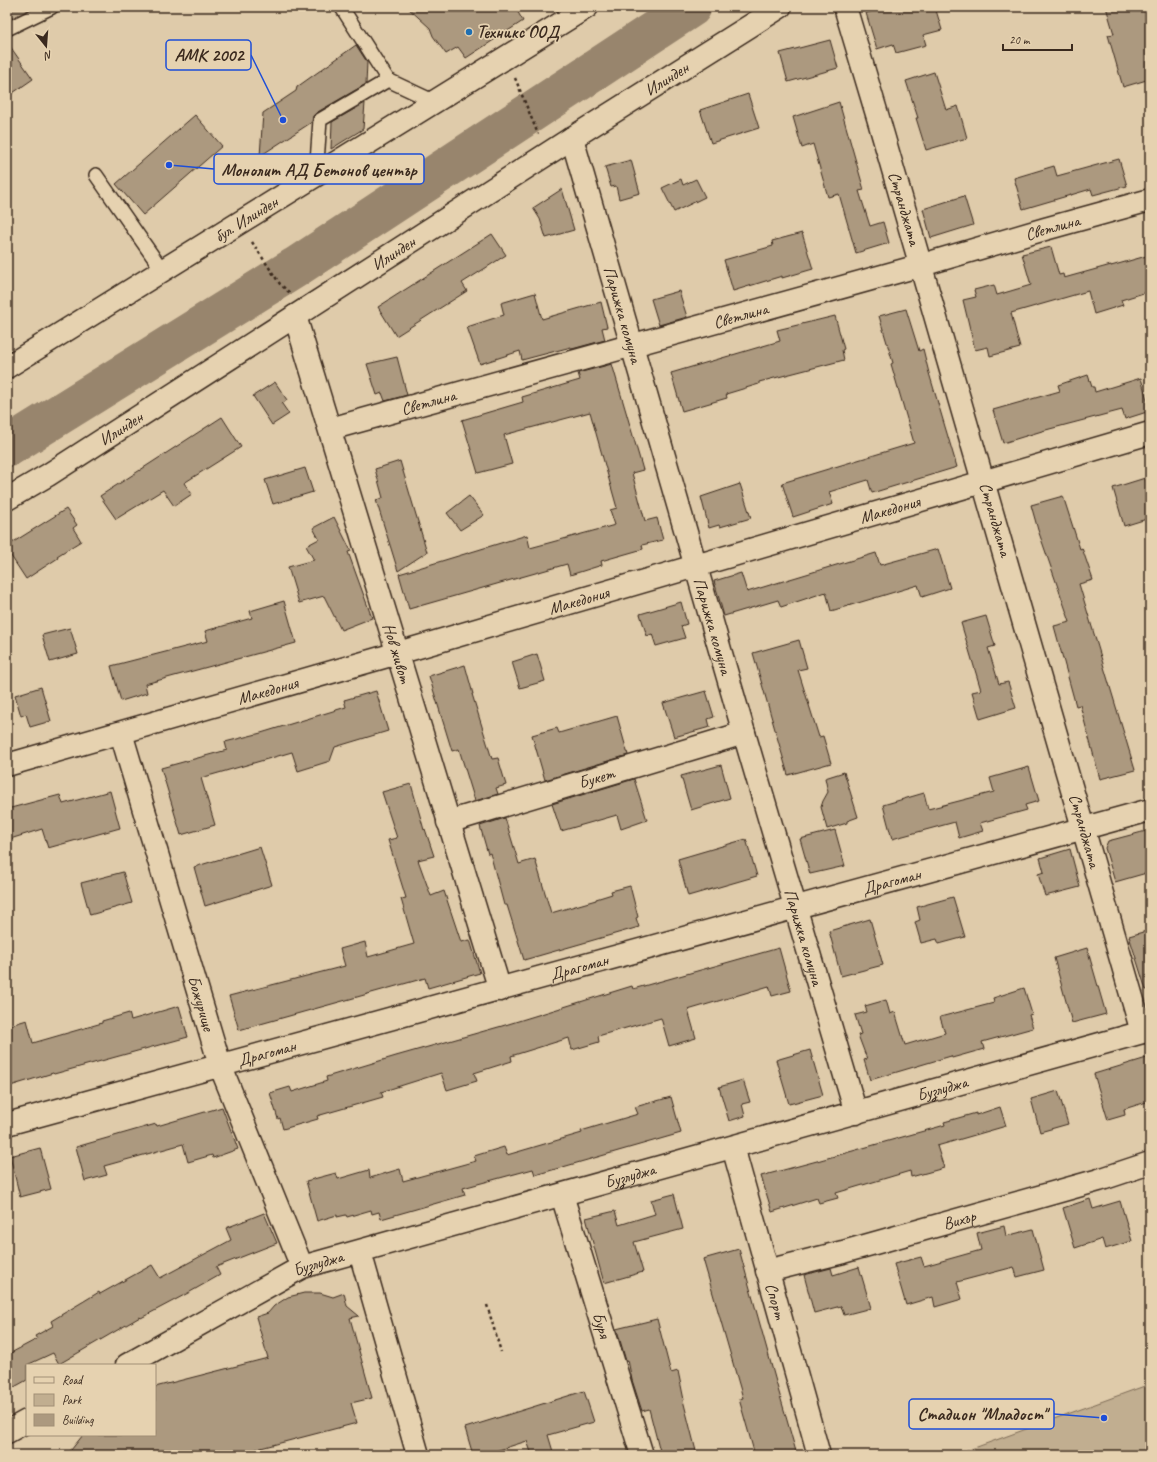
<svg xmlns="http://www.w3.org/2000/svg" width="1157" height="1462" viewBox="0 0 1157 1462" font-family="Caveat,sans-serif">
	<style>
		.green { fill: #c1ae90; stroke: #7e6c57 }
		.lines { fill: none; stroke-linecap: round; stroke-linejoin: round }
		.river { stroke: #98856d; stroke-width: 41 }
		.building { fill: #ac997f; stroke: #3b2a1e }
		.service-casing { stroke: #3b2a1e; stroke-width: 16 }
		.minor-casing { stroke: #3b2a1e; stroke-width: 25 }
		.secondary-casing { stroke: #3b2a1e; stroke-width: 25 }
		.path { stroke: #3b2a1e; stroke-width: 2.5; stroke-dasharray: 3 3; stroke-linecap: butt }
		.service { stroke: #e6d2b0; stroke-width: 13 }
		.minor { stroke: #e6d2b0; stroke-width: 22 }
		.secondary { stroke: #e6d2b0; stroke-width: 22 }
		.poi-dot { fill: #1f6fb2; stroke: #e6d2b0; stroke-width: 1.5 }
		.labels { text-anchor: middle; stroke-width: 3.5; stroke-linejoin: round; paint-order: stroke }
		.poi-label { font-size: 17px; font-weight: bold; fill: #3b2a1e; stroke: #e6d2b0; text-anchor: start }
		.street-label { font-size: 17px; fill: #3b2a1e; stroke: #e6d2b0 }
		.leader { fill: none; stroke: #1d4ed8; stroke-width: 1.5 }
		.callout-dot { fill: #1d4ed8; stroke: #e6d2b0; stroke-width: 1.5 }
		.callout { fill: #e6d2b0; stroke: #1d4ed8; stroke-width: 1.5 }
		.callout-label { font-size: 18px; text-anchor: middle; font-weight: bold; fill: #3b2a1e }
	</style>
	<rect width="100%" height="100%" fill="#dfcbaa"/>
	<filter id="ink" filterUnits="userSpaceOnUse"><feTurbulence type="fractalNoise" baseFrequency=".025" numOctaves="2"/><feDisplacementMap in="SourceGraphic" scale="8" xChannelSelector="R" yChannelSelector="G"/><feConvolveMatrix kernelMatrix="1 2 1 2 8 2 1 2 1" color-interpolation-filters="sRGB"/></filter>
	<g filter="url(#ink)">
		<g class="green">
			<polygon points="7,7 53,7 7,29"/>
			<polygon points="1150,1384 1150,1455 967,1455 966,1451"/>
		</g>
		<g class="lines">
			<polyline class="river" points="7,447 296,267 691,7"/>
		</g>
		<g class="building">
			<polygon points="407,7 515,7 523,21 466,58 458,47 446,54 433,36 430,28"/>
			<polygon points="888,7 935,7 942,30 923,35 926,45 896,53 893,44 877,49 866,13"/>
			<polygon points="1106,7 1150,7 1150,79 1123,87 1108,35 1114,34"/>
			<polygon points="830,40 838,68 788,82 780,53"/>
			<polygon points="7,42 33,79 7,97"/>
			<polygon points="356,45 367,62 366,84 316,113 313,116 312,122 260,156 263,113 296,91 297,87"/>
			<polygon points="934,72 946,110 958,106 967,138 926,150 916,118 918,118 906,81"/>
			<polygon points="748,94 759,128 711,143 700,110"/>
			<polygon points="839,102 864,190 859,191 870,226 883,222 889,243 856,253 839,194 828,197 813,144 802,148 793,117"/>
			<polygon points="365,103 363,129 331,149 332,122"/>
			<polygon points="195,115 222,146 143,215 116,184"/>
			<polygon points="1119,159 1127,186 1093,195 1091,189 1023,209 1014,178 1054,166 1057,176"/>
			<polygon points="631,160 640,193 619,199 616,186 611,187 605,167"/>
			<polygon points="681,179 683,185 696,179 705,197 674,212 662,188"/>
			<polygon points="562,189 574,230 546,238 540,219 533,208"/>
			<polygon points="964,196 973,225 931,238 923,209"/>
			<polygon points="802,233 813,269 782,278 782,276 733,291 724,260 773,246 772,241"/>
			<polygon points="492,234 506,255 462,283 467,291 396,336 378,307"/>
			<polygon points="1051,247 1059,275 1063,274 1064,278 1111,265 1111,266 1150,255 1150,291 1121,300 1123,305 1094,314 1088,291 1011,313 1020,348 990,356 988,347 975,350 963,300 976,297 974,290 994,285 997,295 1031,285 1022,254"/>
			<polygon points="679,291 687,317 659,325 651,299"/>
			<polygon points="535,293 542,319 601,302 607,327 602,328 605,340 572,349 571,347 522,360 520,351 480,364 467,327 504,315 501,303"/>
			<polygon points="906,309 919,351 923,349 929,373 957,467 872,493 868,480 829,492 833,504 793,517 782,483 914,443 891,364 893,363 879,316"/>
			<polygon points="835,316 844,349 842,350 844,360 759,382 759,384 726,394 727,398 682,411 671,373 780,341 777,330"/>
			<polygon points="397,357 407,395 385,401 382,393 377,395 367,364"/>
			<polygon points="612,364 643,470 632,473 645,521 657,518 663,540 642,545 643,549 601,561 602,565 570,575 567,564 409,609 399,574 527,535 530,548 615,525 610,510 617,508 590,412 504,435 512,464 478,473 462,420 523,402 522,397 580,380 578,373"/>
			<polygon points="1088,375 1092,387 1094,387 1095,392 1141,378 1150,411 1125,419 1122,410 1042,431 1003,443 993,410 1060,391 1058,385"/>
			<polygon points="275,382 287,400 282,404 289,414 272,425 253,396"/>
			<polygon points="222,417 241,447 184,483 192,494 174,506 163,490 116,519 100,496"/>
			<polygon points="400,461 427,552 398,571 376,500 383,498 375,469"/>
			<polygon points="305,468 313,492 273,504 265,480"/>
			<polygon points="1145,478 1150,494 1150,518 1124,526 1113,488"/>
			<polygon points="740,484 751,518 720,527 719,525 709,528 701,497"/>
			<polygon points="469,496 484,515 460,530 447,513"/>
			<polygon points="1063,496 1080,549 1082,548 1093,580 1079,584 1135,770 1100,779 1080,705 1076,706 1054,626 1070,622 1038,530 1031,505"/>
			<polygon points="66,509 77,525 73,528 81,541 57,556 58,558 26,579 7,550 7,546"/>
			<polygon points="334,517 351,551 348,552 372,618 341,630 324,596 299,603 288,567 314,560 306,546 319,539 313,528"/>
			<polygon points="938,549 950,588 922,597 918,585 831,611 826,592 781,607 778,600 724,616 714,581 741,573 747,592 876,553 880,565"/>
			<polygon points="284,601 296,643 145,684 147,693 121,701 111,666 208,641 205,631 252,618 250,611"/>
			<polygon points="681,602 687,624 681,626 685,638 656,646 652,634 647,636 640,614"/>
			<polygon points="986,616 995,646 988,648 999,684 1008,682 1016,708 980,719 972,692 981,690 961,623"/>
			<polygon points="70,628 78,654 50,662 42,635"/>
			<polygon points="799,640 807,668 798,670 819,737 823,736 831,763 788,775 753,653"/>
			<polygon points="537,654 545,681 520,688 512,662"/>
			<polygon points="465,665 473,694 472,694 492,759 498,758 506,785 496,788 498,794 475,801 459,749 452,751 429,676"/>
			<polygon points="41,687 51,721 30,727 26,714 21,716 15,695"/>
			<polygon points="376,691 388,731 335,747 330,761 298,771 292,752 201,778 215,825 181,835 161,768 227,750 225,742 261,733 346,707 344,700"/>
			<polygon points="706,691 714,717 708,719 710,727 674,737 663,703"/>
			<polygon points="617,716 628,755 545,780 532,735 557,728 559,733"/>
			<polygon points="721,765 730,798 691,810 681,776"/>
			<polygon points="1029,767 1039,801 1025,805 1027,810 980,823 983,831 959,838 955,822 892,839 883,805 924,793 928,809 994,792 990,778"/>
			<polygon points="844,772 858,817 847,821 847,823 827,829 821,807 823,801 828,792 825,778"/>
			<polygon points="634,779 647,820 621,829 617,815 561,831 552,804"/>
			<polygon points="411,784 424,830 425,829 434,856 418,860 431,896 444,891 461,942 470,940 480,973 428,988 425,978 239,1030 229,996 345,966 340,949 365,942 368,957 414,944 401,899 406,898 388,840 397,838 382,792"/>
			<polygon points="110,791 120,828 48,848 42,829 7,840 7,809 60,795 63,804"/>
			<polygon points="505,818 519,864 535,859 551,913 596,900 596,899 612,894 611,891 630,886 638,917 636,918 639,927 524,960 507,905 504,905 490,853 488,854 480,826"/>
			<polygon points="835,830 845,866 810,874 800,839"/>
			<polygon points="1146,831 1150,843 1150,872 1115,882 1105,848 1108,841"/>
			<polygon points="746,839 757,876 688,896 678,859"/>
			<polygon points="260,847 272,885 205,906 194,867"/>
			<polygon points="1070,849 1080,887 1045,896 1038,874 1044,872 1040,858"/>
			<polygon points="123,872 132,903 90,915 81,883"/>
			<polygon points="953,897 965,937 939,944 937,939 921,943 915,922 920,920 917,907"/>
			<polygon points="870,919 883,965 841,976 829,931"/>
			<polygon points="1150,930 1150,989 1146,990 1129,936"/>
			<polygon points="779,948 791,991 772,996 769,986 688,1010 696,1038 669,1046 661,1018 598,1036 599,1042 572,1050 569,1038 511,1056 512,1061 474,1073 477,1081 447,1090 441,1073 381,1092 383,1097 317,1116 318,1119 283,1129 280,1118 278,1119 270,1093 290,1087 292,1092 327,1081 326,1077 396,1056 502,1026 632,986 633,989"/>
			<polygon points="1087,948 1106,1014 1072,1023 1054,958"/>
			<polygon points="1024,988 1032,1014 1029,1015 1033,1028 982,1042 984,1049 952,1058 951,1056 870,1080 864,1060 867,1059 858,1035 861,1034 855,1015 867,1012 865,1006 886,1000 890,1014 895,1012 905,1045 945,1033 940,1017 994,1003 993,998"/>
			<polygon points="179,1006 188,1037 54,1074 53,1073 7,1087 7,1026 27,1020 33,1043 102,1023 102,1021 129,1013 131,1020"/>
			<polygon points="810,1050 823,1095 789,1104 776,1060"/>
			<polygon points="1150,1057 1150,1101 1124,1109 1125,1115 1108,1120 1094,1074"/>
			<polygon points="743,1080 750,1102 742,1104 745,1116 729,1121 719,1087"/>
			<polygon points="1058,1091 1068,1124 1040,1132 1031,1099"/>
			<polygon points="671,1097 681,1133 535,1175 533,1169 463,1188 465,1195 381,1219 379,1212 372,1214 371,1210 347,1217 346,1215 337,1217 337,1215 317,1221 306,1181 336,1173 338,1179 369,1170 370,1178 400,1169 403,1181 476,1161 474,1156 504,1147 507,1155 582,1133 581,1131 638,1114 635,1107"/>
			<polygon points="222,1107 238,1149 213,1158 212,1155 188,1162 183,1144 104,1166 107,1175 85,1181 76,1147 156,1124 157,1126"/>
			<polygon points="1000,1107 1006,1126 937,1146 944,1168 911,1177 910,1171 836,1193 838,1198 819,1203 817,1198 772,1212 761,1176 817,1161 945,1125 944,1122 976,1113 976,1115"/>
			<polygon points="40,1148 51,1189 20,1197 10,1156"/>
			<polygon points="674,1194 683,1229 634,1242 643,1272 604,1283 586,1218 615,1211 619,1225 655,1214 651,1200"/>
			<polygon points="1090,1199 1093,1209 1120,1201 1132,1241 1105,1249 1102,1239 1075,1248 1063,1208"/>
			<polygon points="264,1213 277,1243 216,1267 220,1275 190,1292 141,1318 140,1317 59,1364 53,1353 27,1365 27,1380 7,1391 7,1355 37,1339 35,1336 53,1326 51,1321 99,1292 100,1294 152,1265 160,1278 231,1240 226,1228"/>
			<polygon points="1004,1226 1006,1236 1033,1229 1044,1270 1017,1277 1014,1267 957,1282 962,1299 935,1307 933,1297 906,1305 894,1264 921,1257 924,1266 981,1250 977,1233"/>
			<polygon points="739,1249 778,1389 797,1455 755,1455 739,1399 743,1398 703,1259"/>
			<polygon points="859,1267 871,1308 844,1315 841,1306 814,1313 804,1275 831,1268 833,1275"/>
			<polygon points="304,1293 320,1293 333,1297 344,1293 347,1306 359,1316 350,1318 372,1398 351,1403 357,1423 234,1455 67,1455 83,1435 155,1435 155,1387 268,1358 256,1317 268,1313 274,1306 288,1297"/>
			<polygon points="657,1319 671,1373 678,1371 684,1400 683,1400 697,1455 661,1455 649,1409 642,1411 632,1380 628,1360 626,1361 617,1330 616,1329"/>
			<polygon points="584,1391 594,1422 548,1435 554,1455 532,1455 527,1441 483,1455 473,1455 465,1428"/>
		</g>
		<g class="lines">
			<g class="service-casing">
				<g id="service">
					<polyline points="342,8 388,80"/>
					<polyline points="7,29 52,7"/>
					<polyline points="96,175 163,271"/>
					<polyline points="316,176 320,120 388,80 435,102"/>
				</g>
			</g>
			<g class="minor-casing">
				<g id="minor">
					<path id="s1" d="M845,7C947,348 1046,690 1142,1032"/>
					<path id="s2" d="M572,138L744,733L856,1113"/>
					<path id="s3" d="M295,316L500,990"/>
					<path id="s4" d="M330,429L922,265L1045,229L1150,200"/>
					<path id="s5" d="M121,733L220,1065L302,1267"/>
					<path id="s6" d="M7,765L398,653L1150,433"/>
					<path id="s7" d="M448,822L744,733"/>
					<path id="s8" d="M7,1124L1150,810"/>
					<path id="s9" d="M733,1147L819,1455"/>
					<path id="s10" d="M562,1195L642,1455"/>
					<polyline points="360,1252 418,1455"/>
					<path id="s11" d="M767,1271L843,1252L1099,1180L1150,1163"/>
					<path id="s12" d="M127,1365L302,1267L1150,1030"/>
					<polyline points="7,1432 27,1421"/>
				</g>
			</g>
			<g class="secondary-casing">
				<g id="secondary">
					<path id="s13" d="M7,367L587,7"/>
					<path id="s14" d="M7,499L48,475L572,138L780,7"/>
				</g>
			</g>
			<g class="path">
				<polyline points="515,78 538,134"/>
				<polyline points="252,242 280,284 290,293"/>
				<polyline points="487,1305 501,1352"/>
			</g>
			<use href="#service" class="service"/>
			<use href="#minor" class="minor"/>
			<use href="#secondary" class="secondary"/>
		</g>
	</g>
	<circle class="poi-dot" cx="469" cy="32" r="4"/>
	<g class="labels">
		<g class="poi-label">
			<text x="477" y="38">Техникс ООД</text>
		</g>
		<g class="street-label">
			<text dy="6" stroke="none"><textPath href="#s14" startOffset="782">Илинден</textPath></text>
			<text dy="6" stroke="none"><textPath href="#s1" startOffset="210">Странджата</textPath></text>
			<text dy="6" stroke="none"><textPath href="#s13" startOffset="281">бул. Илинден</textPath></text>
			<text dy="6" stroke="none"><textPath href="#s4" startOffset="750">Светлина</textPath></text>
			<text dy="6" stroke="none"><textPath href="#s14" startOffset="458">Илинден</textPath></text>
			<text dy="6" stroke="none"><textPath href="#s2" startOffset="184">Парижка комуна</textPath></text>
			<text dy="6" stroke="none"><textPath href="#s4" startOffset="426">Светлина</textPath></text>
			<text dy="6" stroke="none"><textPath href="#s4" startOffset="102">Светлина</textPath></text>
			<text dy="6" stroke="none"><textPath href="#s14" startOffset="134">Илинден</textPath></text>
			<text dy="6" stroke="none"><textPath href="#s6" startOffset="919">Македония</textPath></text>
			<text dy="6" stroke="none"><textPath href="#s1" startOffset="534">Странджата</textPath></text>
			<text dy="6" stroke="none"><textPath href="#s6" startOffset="595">Македония</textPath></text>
			<text dy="6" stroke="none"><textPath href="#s2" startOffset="508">Парижка комуна</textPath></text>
			<text dy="6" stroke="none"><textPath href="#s3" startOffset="352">Нов живот</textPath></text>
			<text dy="6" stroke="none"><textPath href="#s6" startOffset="271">Македония</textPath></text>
			<text dy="6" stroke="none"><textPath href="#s7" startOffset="155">Букет</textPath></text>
			<text dy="6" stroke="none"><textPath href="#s1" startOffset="858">Странджата</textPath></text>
			<text dy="6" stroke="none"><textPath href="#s8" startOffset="917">Драгоман</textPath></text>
			<text dy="6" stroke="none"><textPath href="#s2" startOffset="832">Парижка комуна</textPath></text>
			<text dy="6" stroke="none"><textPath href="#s8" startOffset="593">Драгоман</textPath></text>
			<text dy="6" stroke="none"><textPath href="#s5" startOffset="282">Божурище</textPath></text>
			<text dy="6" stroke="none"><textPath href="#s8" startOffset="269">Драгоман</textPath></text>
			<text dy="6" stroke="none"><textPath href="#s12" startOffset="865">Бузлуджа</textPath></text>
			<text dy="6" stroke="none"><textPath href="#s12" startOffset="541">Бузлуджа</textPath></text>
			<text dy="6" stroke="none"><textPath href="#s11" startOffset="199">Вихър</textPath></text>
			<text dy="6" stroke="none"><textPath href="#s12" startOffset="217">Бузлуджа</textPath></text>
			<text dy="6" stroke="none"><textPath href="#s9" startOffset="160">Спорт</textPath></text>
			<text dy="6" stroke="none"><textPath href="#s10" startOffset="136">Буря</textPath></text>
		</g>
	</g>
	<path class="leader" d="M283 120L251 55M169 165L214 169M1104 1418L1054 1414"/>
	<g class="callout-dot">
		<circle cx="283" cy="120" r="4"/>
		<circle cx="169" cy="165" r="4"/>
		<circle cx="1104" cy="1418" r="4"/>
	</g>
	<g class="callout">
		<rect x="166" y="40" width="85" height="30" rx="4"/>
		<rect x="214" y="154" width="210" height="30" rx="4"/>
		<rect x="909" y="1399" width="145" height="30" rx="4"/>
	</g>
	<g class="callout-label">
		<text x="209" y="61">АМК 2002</text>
		<text x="319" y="176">Монолит АД Бетонов център</text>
		<text x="982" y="1420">Стадион "Младост"</text>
	</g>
	<rect width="1157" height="1462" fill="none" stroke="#e6d2b0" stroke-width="24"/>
	<rect x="12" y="12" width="1133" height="1438" fill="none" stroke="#3b2a1e" stroke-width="1.5" filter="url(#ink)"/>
	<rect x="26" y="1364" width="130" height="72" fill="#e6d2b0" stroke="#a28f76"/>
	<rect x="34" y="1377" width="20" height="6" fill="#e6d2b0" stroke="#a28f76"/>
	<text x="62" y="1384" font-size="12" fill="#3b2a1e">Road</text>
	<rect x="34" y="1394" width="20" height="12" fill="#c1ae90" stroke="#a28f76"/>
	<text x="62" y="1404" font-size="12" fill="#3b2a1e">Park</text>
	<rect x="34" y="1414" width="20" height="12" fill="#ac997f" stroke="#a28f76"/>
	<text x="62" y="1424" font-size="12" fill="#3b2a1e">Building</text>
	<g transform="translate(46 46) rotate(163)" stroke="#e6d2b0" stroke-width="3" paint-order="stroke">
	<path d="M0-3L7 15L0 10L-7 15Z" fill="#3b2a1e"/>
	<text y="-6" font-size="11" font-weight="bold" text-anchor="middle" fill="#3b2a1e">N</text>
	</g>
	<path d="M1003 44v6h69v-6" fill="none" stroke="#3b2a1e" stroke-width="2"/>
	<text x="1009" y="44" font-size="12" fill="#3b2a1e" stroke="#e6d2b0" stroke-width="3" paint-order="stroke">20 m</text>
</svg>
